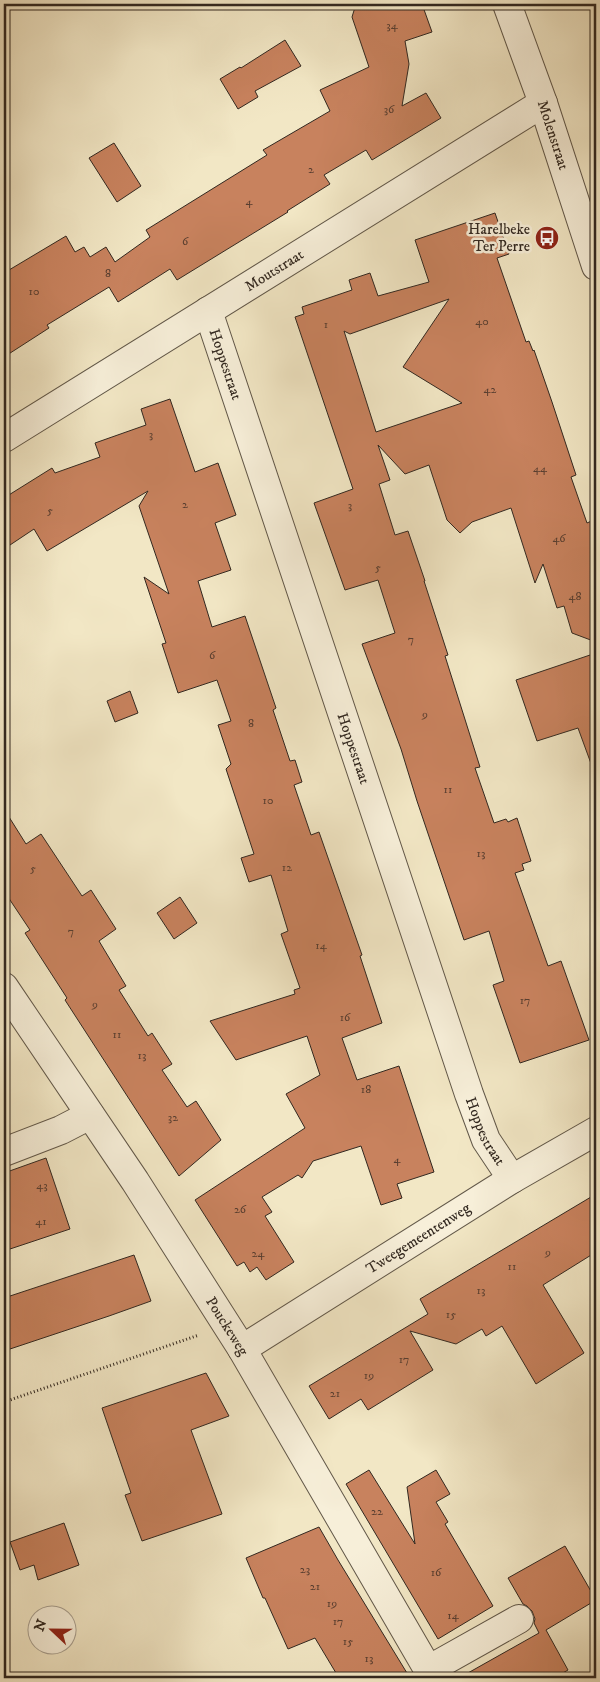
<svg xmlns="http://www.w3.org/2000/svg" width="600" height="1682" viewBox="0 0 600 1682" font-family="'IM FELL DW Pica',serif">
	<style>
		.building { fill: #c8825e; stroke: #322820; fill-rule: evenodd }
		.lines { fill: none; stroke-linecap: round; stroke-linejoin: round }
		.minor-casing { stroke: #625849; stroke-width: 30 }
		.path { stroke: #322820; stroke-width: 3; stroke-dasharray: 1 2.5; stroke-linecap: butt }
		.minor { stroke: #f7efd9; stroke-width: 28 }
		.labels { text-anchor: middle; stroke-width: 5; stroke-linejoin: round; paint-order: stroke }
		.number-label { font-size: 12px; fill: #583e30 }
		.street-label { font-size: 15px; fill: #322820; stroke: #f7efd9 }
		.poi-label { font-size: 15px; fill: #322820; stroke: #f7efd9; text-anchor: end }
	</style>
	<rect width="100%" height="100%" fill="#f2e7c5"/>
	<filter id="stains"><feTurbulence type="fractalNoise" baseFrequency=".004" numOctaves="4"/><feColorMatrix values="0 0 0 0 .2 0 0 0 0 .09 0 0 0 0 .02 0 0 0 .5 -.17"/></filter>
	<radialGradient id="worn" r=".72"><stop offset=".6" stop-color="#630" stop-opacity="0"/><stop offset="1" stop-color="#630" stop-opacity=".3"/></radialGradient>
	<g class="building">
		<polygon points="356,4 422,4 432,32 405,41 409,64 402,106 426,93 441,118 372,160 366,150 324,175 330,184 287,211 288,212 177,280 170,269 118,302 109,287 47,325 49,328 4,357 4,273 66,236 75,252 84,247 90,257 106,247 115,262 150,237 146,230 267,155 263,150 330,111 320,90 369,67 352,17"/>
		<polygon points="285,40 301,66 255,91 258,97 238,109 220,79 240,67 241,68"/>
		<polygon points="114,143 141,186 117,202 89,158"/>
		<path d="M495,213L509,254L497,258L526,342L529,341L533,351L534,350L552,402L576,475L571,477L587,523L596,519V642L572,633L564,606L557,608L543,564L535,583L511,508L472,522L460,533L447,520L429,465L405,474L378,445L390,480L379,484L395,535L408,531L425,581H424L448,655L445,656L480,767L475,768L494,823L506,819L508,822L517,818L531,861L522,864L524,870L515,873L548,966L561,961L589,1040L520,1063L493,985L504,981L489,931L464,940L417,801L401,749L362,644L395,633L378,580L345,590L314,503L353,489L295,317L304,314L302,307L352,290L349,280L370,273L378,296L429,282L415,240ZM449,299L403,367L462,403L376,432L344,331L350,334Z"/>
		<polygon points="170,399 195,472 218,463 236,515 215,523 231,570 198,581 212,627 245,616 276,708 273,710 290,761 295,760 302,782 294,785 311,835 319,832 362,955 360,956 382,1023 342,1038 357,1080 399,1066 434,1172 397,1184 402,1198 381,1205 361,1146 313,1161 302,1178 298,1175 262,1197 272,1212 265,1216 294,1262 266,1280 257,1267 250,1272 244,1262 237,1266 195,1200 305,1128 286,1094 320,1075 307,1036 236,1060 210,1021 295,994 294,990 300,988 281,934 288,931 271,875 249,882 241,858 254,854 226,769 231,764 218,725 231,721 217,680 178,693 162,644 166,643 144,577 169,594 139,506 148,491 47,551 34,529 4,549 4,498 52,468 55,473 100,457 95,443 146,425 141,409"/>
		<polygon points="596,653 596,769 593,769 578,728 537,741 516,680"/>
		<polygon points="130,691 138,713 115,722 107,701"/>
		<polygon points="4,809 26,844 41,834 82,896 91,890 116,929 99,941 126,986 119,990 148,1036 152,1033 172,1064 162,1070 187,1107 196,1101 221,1140 179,1176 65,1000 67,998 25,933 30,930 4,891"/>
		<polygon points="180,897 197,923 174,939 157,913"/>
		<polygon points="46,1158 70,1229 4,1251 4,1173"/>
		<polygon points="596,1194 596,1252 543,1285 584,1353 536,1384 502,1326 486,1336 482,1329 456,1344 410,1331 433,1370 368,1410 361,1399 329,1419 309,1386 428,1314 420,1299"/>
		<polygon points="134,1255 151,1301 109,1316 4,1351 4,1298"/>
		<polygon points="206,1373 229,1416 191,1430 222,1514 142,1541 125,1495 131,1493 102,1408"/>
		<polygon points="369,1470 415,1544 407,1487 436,1470 450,1494 436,1502 448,1522 445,1524 493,1606 438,1639 346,1484"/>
		<polygon points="64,1523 79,1565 38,1580 34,1565 20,1570 10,1542"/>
		<polygon points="319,1527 338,1560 410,1678 339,1678 315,1638 288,1649 265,1598 263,1598 246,1558"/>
		<polygon points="565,1546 596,1600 546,1630 568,1670 554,1678 459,1678 539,1633 534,1623 535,1619 532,1611 527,1606 523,1604 508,1578"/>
	</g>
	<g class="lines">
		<g class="minor-casing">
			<g id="minor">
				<path id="s1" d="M507,4L543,103L596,266"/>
				<path id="s2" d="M208,311L469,1094L486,1140L512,1179"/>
				<path id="s3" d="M4,438L543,103"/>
				<path id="s4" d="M4,987L135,1181L242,1349L433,1678"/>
				<polyline points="4,1152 61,1130 90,1115"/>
				<path id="s5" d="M242,1349L512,1179L596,1131"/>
				<polyline points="428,1670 519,1619"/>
			</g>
		</g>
		<polyline class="path" points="4,1402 199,1335"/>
		<use href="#minor" class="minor"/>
	</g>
	<defs>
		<g id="bus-disc" transform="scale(1.25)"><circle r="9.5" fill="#8f2418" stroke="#f7efd9"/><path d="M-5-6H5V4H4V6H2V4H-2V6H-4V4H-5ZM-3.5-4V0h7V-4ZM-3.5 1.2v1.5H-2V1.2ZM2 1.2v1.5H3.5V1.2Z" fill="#fff"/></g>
	</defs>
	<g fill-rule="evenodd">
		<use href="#bus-disc" x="547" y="238"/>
	</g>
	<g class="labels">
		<g class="number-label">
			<text x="392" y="29">34</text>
			<text x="389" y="113">36</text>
			<text x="311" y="173">2</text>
			<text x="249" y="205">4</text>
			<text x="185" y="245">6</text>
			<text x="108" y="277">8</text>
			<text x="34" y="295">10</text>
			<text x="482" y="325">40</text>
			<text x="326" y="328">1</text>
			<text x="490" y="393">42</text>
			<text x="151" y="438">3</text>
			<text x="540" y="472">44</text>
			<text x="185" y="508">2</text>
			<text x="350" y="509">3</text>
			<text x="50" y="514">5</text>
			<text x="559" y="542">46</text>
			<text x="378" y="571">5</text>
			<text x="575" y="600">48</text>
			<text x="411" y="643">7</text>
			<text x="212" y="659">6</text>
			<text x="425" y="718">9</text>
			<text x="251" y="727">8</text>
			<text x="448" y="793">11</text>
			<text x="268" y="804">10</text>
			<text x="481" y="857">13</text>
			<text x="287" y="871">12</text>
			<text x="33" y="872">5</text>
			<text x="71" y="935">7</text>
			<text x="321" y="949">14</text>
			<text x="525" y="1004">17</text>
			<text x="95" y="1008">9</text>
			<text x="345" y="1021">16</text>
			<text x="117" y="1038">11</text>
			<text x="142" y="1059">13</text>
			<text x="366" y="1093">18</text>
			<text x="173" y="1121">32</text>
			<text x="397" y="1163">4</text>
			<text x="42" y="1189">43</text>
			<text x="240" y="1213">26</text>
			<text x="41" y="1225">41</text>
			<text x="548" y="1256">9</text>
			<text x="258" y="1257">24</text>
			<text x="512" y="1270">11</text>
			<text x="481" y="1294">13</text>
			<text x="451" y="1318">15</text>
			<text x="404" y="1363">17</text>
			<text x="369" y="1379">19</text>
			<text x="335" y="1397">21</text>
			<text x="377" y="1515">22</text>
			<text x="305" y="1573">23</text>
			<text x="436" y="1576">16</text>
			<text x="315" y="1590">21</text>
			<text x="332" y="1607">19</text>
			<text x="453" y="1619">14</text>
			<text x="338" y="1625">17</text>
			<text x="348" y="1645">15</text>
			<text x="369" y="1662">13</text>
		</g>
		<g class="street-label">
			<text dy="5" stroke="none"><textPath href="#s1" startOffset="139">Molenstraat</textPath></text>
			<text dy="5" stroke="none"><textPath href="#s3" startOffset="318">Moutstraat</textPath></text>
			<text dy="5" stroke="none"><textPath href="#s2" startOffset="56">Hoppestraat</textPath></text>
			<text dy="5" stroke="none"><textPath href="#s2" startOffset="461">Hoppestraat</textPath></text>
			<text dy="5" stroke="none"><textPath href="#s2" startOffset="866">Hoppestraat</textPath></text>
			<text dy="5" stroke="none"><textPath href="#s5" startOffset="208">Tweegemeentenweg</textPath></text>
			<text dy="5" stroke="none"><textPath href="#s4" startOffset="406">Pouckeweg</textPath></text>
		</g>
		<g class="poi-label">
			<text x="530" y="234">Harelbeke<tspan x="530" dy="17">Ter Perre</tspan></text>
		</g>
	</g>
	<rect width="600" height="1682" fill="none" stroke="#f2e7c5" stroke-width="20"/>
	<rect x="5" y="5" width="590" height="1672" fill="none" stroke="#322820" stroke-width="2.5"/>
	<rect x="10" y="10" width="580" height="1662" fill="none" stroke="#322820"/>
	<g transform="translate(52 1630) rotate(292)"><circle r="24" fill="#f7efd9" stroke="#a89f8f"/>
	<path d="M0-4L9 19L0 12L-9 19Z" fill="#8f2418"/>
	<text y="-8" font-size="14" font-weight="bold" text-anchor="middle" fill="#322820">N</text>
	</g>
	<rect width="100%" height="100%" filter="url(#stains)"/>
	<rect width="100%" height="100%" fill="url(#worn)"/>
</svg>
